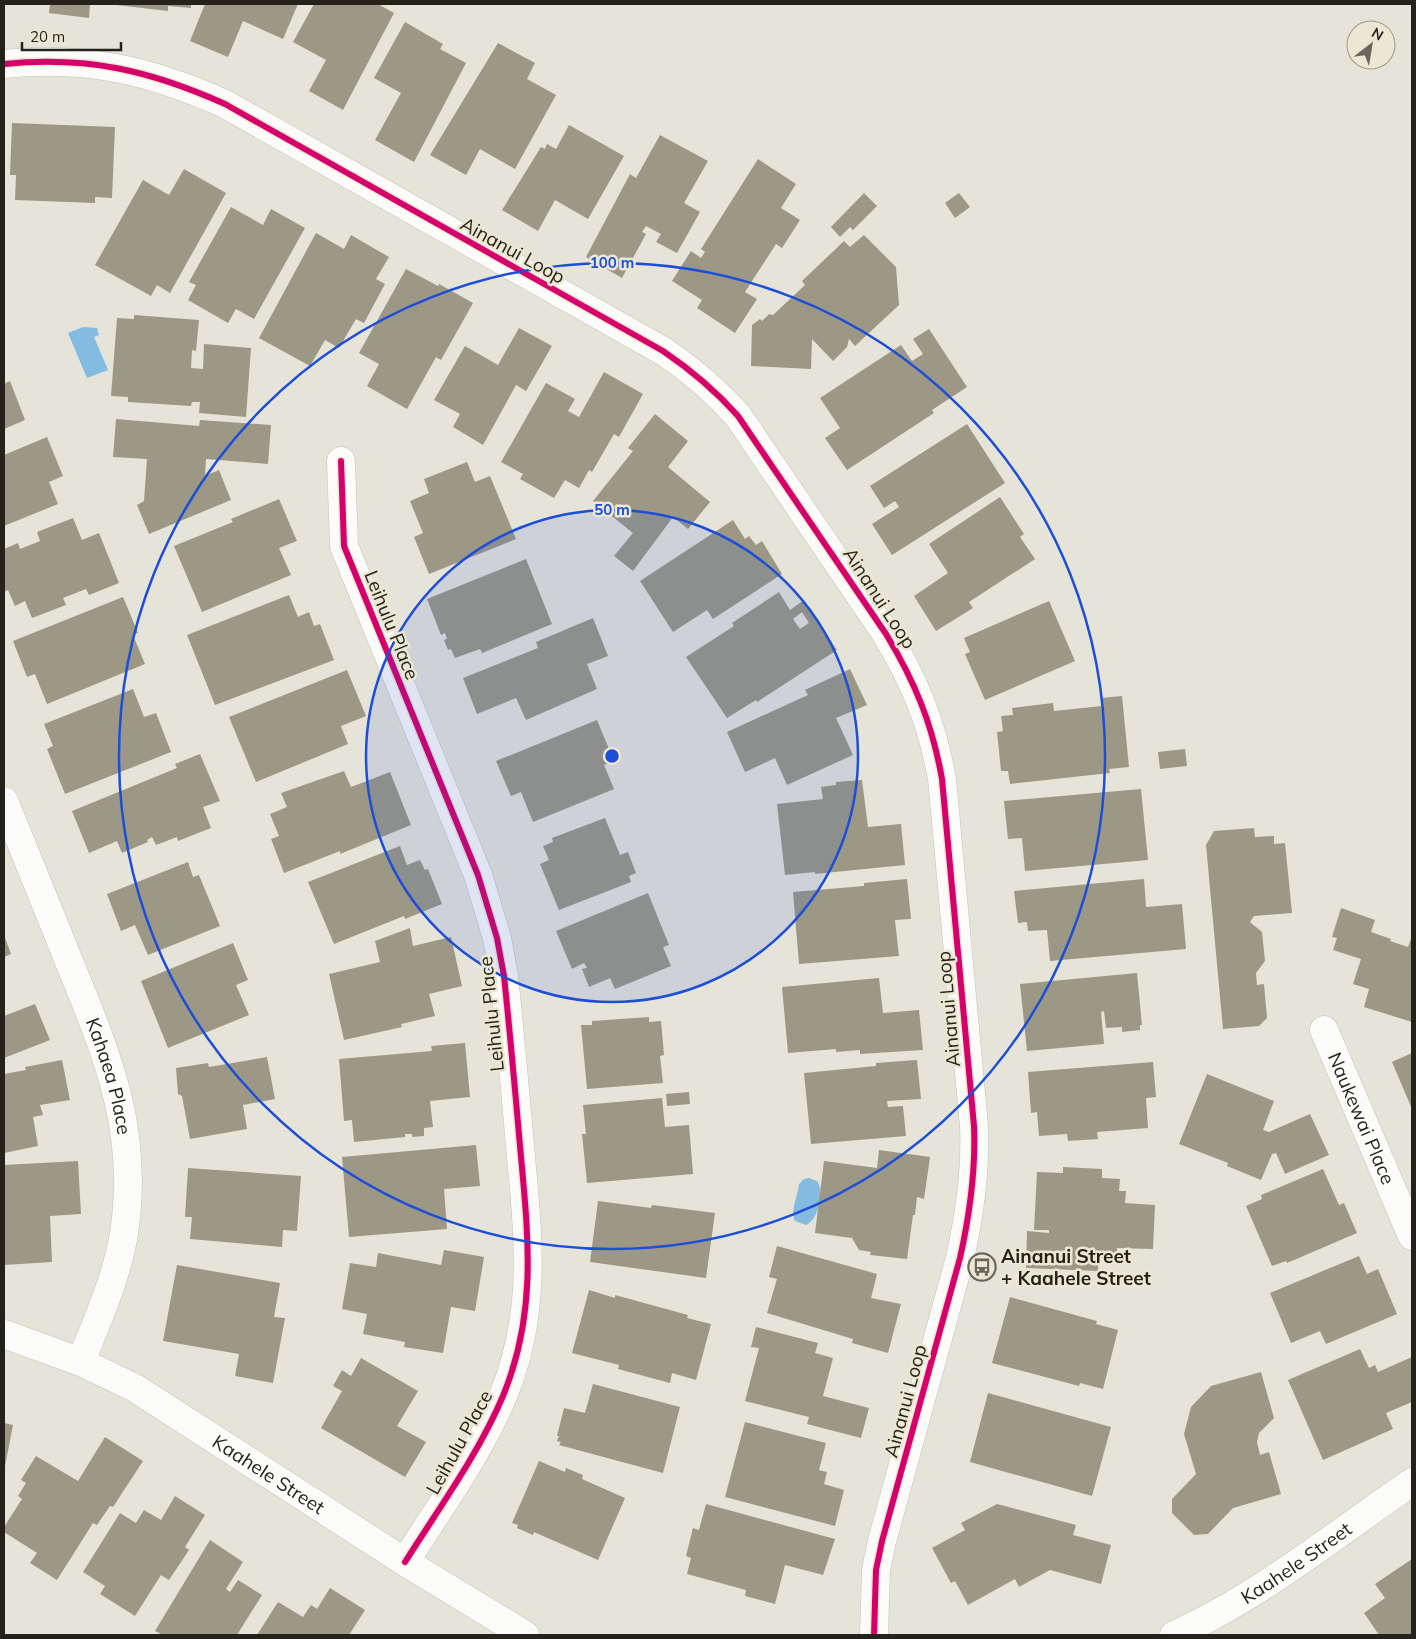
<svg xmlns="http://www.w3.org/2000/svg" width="1416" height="1639" viewBox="0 0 1416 1639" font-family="Mulish,sans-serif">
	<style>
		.water { fill: #83bbe1 }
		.building { fill: #9c9885; fill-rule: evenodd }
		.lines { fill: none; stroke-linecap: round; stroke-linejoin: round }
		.street-casing { stroke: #c2c1b8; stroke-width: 29 }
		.secondary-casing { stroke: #c2c1b8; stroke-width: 29 }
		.street { stroke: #fbfbf9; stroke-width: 28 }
		.secondary { stroke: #fbfbf9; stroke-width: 28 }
		.cycleway-casing { stroke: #ece7d3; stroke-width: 9 }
		.cycleway { stroke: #d6006c; stroke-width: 6 }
		.ring { fill: none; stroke: #1d4ed8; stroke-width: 2.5 }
		.labels { text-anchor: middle; stroke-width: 5; stroke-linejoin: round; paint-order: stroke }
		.street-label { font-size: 19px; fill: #24221a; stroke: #ece7d3 }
		.poi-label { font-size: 19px; font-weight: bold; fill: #24221a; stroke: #ece7d3; text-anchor: start }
		.centre { fill: #1d4ed8; stroke: #ece7d3; stroke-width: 2.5 }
		.ring-label { font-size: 15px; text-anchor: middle; font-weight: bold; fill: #1d4ed8; stroke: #ece7d3; stroke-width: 5; stroke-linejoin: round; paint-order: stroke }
	</style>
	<rect width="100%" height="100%" fill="#e6e4d9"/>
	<g class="water">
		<polygon points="83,327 97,328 99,335 94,337 108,370 87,378 68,333"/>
		<path d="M809,1178L817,1181C825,1191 818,1221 806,1225L795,1221C790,1210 798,1196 799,1184L804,1179Z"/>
	</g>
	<g class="building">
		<polygon points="50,4 90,4 89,18 49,13"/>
		<polygon points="108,4 191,4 191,8 168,6 168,11"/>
		<polygon points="205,4 298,4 283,39 243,21 228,57 190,41"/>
		<polygon points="314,4 378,4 394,13 343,110 309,91 326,60 293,42"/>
		<polygon points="405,22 443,44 440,49 466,63 414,162 375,140 401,93 374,78"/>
		<polygon points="498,43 535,63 527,79 556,95 515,169 480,149 466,175 430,155"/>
		<polygon points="12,123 115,127 112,198 95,197 95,203 15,200 16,175 10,175"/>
		<polygon points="569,125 624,156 588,219 555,200 538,231 502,210 541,147 545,149 547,144 556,149"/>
		<polygon points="660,135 708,161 684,203 700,212 677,253 656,242 661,234 646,226 642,232 646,234 622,278 586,257 630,174 636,178"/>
		<polygon points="758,159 796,184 781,208 800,220 782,248 776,244 745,292 757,299 735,333 697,308 702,300 672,281 691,251 701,258 705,252 701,249"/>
		<polygon points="184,169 226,193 170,293 157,285 151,296 95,265 143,180 169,195"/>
		<polygon points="864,193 877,206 853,230 850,227 840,237 831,227"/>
		<polygon points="959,193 970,207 955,218 945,203"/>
		<polygon points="231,207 263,225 271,209 305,228 254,319 236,309 228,323 188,300 196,285 189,282"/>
		<polygon points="316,233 344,249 351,235 389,257 376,279 385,284 364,323 356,319 339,348 325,340 310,366 259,338"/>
		<polygon points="864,235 896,267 899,305 855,346 849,339 847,347 833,361 812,339 811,369 751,366 752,325 760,319 762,321 769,314 773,315 805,285 802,281 844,241 850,247"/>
		<polygon points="406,269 438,286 439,284 473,303 441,360 436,357 407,409 367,386 379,364 359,353"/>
		<polygon points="134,315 199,320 196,351 192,350 191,368 203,369 204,344 251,348 246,417 199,413 200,402 192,402 191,406 128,402 128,397 111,396 117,318 134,319"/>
		<polygon points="519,328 552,346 526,391 516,385 483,445 453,427 460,414 434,400 465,346 498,365"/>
		<polygon points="929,329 967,387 932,410 934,413 847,470 825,438 840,428 820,398 901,345 912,361 923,354 913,339"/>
		<polygon points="604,372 643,394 619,437 614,434 592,472 589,470 579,488 565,480 554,498 520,479 523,474 501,462 546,383 575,399 568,411 579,417"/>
		<polygon points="10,381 25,420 4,429 4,384"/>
		<polygon points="655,414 688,441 668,467 710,502 688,529 673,517 633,571 614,556 633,533 593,501 633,451 628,448"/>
		<polygon points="116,419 199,426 200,420 271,425 268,464 206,459 205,476 219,470 231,500 149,534 137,505 144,501 147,459 113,457"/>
		<polygon points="967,424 1005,483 892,555 872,524 899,507 895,501 884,508 870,486"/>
		<polygon points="47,437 63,476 49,482 58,504 4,526 4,455"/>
		<polygon points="467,462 475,482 490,476 516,539 429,574 414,537 423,533 410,501 429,493 424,479"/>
		<polygon points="1000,497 1024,534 1020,537 1035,559 969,602 973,608 936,631 914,596 948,573 929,544"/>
		<polygon points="279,499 297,541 279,548 291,575 202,612 174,546 233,522 231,519"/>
		<polygon points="73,518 82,540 99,533 119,583 89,595 86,589 63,598 66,605 32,618 25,601 15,606 8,590 4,592 4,549 18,543 20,549 40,541 37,532"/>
		<polygon points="733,520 745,539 749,536 756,545 762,541 782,574 713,619 707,610 673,632 640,581"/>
		<polygon points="526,559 552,624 482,653 480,649 455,658 451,649 448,650 444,640 447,639 445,633 441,635 427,599"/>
		<path d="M779,592L790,610L804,600L837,650L757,702L756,700L727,718L686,657L734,626L732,623ZM802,612L809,623L800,629L793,619Z"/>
		<polygon points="289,595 298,617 309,612 314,626 320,624 334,660 215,705 187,635"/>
		<polygon points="123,597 138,633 133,635 145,664 47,704 35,674 27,677 13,641"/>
		<polygon points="1049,601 1075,661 985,700 965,654 970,652 964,638"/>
		<polygon points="593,618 608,656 587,664 597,689 526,720 516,698 477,714 463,678 538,648 536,642"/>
		<polygon points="850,669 867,705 836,718 853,755 787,785 775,758 745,772 727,732 808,695 805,690"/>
		<polygon points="347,670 366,716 341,726 348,744 256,782 229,717"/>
		<polygon points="133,689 144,717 156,713 171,752 65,794 47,749 53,746 44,724"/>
		<polygon points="1122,696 1129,767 1109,769 1110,773 1010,784 1008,771 1001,771 997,732 1003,731 1001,716 1013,715 1012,708 1053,703 1054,711 1102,706 1101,698"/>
		<polygon points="597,720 614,761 604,765 614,789 533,822 521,792 511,796 496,761"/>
		<polygon points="1185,749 1187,766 1160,769 1158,752"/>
		<polygon points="200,754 220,801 203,807 211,828 178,841 177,837 156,845 152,837 147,840 148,842 122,853 117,841 89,853 72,811 177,768 175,764"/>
		<polygon points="344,771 351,787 390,772 411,825 340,854 340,851 284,873 271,839 279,836 270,814 287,807 281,793"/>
		<polygon points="862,780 868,827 901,824 905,865 815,874 815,872 785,875 777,804 823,799 821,787 836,785 836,782"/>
		<polygon points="1141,789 1148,860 1025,871 1022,838 1008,839 1004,801"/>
		<polygon points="605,818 620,855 628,852 636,873 629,876 631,882 559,910 540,864 549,860 543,846 553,842 552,838"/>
		<polygon points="1254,828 1255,837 1274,836 1274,844 1285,843 1292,913 1254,916 1250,922 1262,932 1265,961 1256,973 1257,985 1264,984 1267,1018 1259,1026 1223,1029 1206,845 1214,831"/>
		<polygon points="400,846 407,865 420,860 425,870 428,869 442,904 405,919 404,916 334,944 308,882"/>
		<polygon points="188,862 193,877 199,875 220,926 148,955 135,925 121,931 107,894"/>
		<polygon points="907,879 911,919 895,920 899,956 799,964 793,892 864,886 864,883"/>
		<polygon points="1144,879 1146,907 1182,904 1186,949 1050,961 1047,930 1028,931 1027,922 1018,923 1014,891"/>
		<polygon points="648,893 669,945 663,947 671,966 615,989 610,978 589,987 582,969 587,968 584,963 572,969 556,931"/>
		<polygon points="1341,908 1375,920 1371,932 1391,939 1390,941 1408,947 1412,936 1412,1022 1364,1007 1369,989 1353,984 1361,959 1333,950 1337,938 1332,937"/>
		<polygon points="410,928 413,946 451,937 462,986 429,994 435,1016 401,1024 402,1027 344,1040 329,974 380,962 375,941"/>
		<polygon points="4,935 11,954 4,957"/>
		<polygon points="233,943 248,980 236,985 249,1015 168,1048 141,981"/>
		<polygon points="1137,973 1142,1025 1140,1025 1140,1030 1122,1032 1122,1027 1106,1028 1104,1011 1101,1012 1104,1044 1027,1051 1020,984"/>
		<polygon points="879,978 883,1013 919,1010 923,1050 860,1054 860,1050 836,1052 836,1049 788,1053 782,987"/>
		<polygon points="35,1004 50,1040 4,1058 4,1016"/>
		<polygon points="649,1017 649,1022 661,1021 664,1055 660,1056 663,1083 587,1089 581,1025 592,1025 592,1021"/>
		<polygon points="465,1043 470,1097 430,1101 433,1127 424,1128 424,1136 412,1137 412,1134 405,1134 405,1137 354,1142 352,1120 344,1121 339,1059 432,1051 431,1046"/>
		<polygon points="1412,1053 1412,1109 1392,1062"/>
		<polygon points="267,1057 275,1099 243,1105 247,1129 190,1139 182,1096 178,1094 176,1068 208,1063 209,1067"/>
		<polygon points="62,1060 70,1100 40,1105 43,1115 33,1117 38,1146 4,1153 4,1074 26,1070 25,1067"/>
		<polygon points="917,1060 921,1099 887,1101 888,1107 903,1106 906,1136 811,1144 804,1073 876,1066 876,1063"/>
		<polygon points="1153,1062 1156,1097 1146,1098 1148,1128 1097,1132 1098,1139 1068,1141 1067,1134 1039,1136 1037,1112 1031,1113 1028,1072"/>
		<polygon points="1207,1074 1274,1101 1263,1130 1269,1132 1310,1114 1329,1155 1285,1174 1276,1153 1272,1154 1261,1180 1227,1166 1228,1163 1179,1144"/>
		<polygon points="689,1092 690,1104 667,1106 666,1094"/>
		<polygon points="662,1098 665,1127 689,1125 693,1174 587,1183 582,1134 586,1134 583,1105"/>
		<polygon points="476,1145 480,1186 444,1189 447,1229 349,1237 342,1157"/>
		<polygon points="879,1150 930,1157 924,1199 917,1197 915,1215 913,1215 907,1259 870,1255 871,1252 859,1250 852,1238 815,1233 824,1161 877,1168"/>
		<polygon points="78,1161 81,1214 50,1216 52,1262 4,1265 4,1165"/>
		<polygon points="1063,1167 1102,1169 1102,1178 1120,1179 1119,1191 1126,1191 1125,1203 1155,1205 1153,1249 1117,1248 1117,1256 1099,1256 1098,1271 1026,1268 1027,1231 1049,1233 1049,1230 1034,1230 1037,1172 1063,1173"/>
		<polygon points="188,1168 301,1176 297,1231 283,1230 282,1247 190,1239 192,1217 185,1217"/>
		<polygon points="1323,1169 1339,1205 1344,1203 1357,1233 1287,1263 1286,1261 1272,1266 1246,1206 1262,1199 1261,1195"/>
		<polygon points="598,1201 651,1208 652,1205 715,1213 706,1278 590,1262"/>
		<polygon points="777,1246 877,1274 871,1298 901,1304 888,1353 852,1343 853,1339 767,1313 777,1279 769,1277"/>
		<polygon points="444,1250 484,1257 475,1311 451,1307 443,1353 404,1347 405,1342 363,1334 367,1314 342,1309 350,1263 376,1267 378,1253 441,1265"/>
		<polygon points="1359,1256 1367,1274 1378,1269 1397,1314 1326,1344 1320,1331 1291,1343 1270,1293"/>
		<polygon points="177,1265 280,1283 274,1317 285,1318 273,1383 235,1376 239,1354 163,1341"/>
		<polygon points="589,1290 615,1298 615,1295 688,1315 687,1318 711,1324 696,1380 672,1373 670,1383 618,1369 619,1365 572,1353"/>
		<polygon points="1010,1297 1097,1321 1096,1324 1118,1330 1103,1389 1080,1383 1079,1386 992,1363"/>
		<polygon points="756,1327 818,1343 815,1353 833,1358 823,1396 869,1408 861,1438 807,1424 809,1417 745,1401 759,1348 751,1347"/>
		<polygon points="1360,1349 1369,1368 1375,1365 1378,1372 1412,1357 1412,1402 1386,1413 1393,1429 1323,1460 1288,1380"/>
		<polygon points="361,1358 418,1391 397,1426 426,1442 405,1477 321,1428 342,1391 333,1386 342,1370 351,1376"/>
		<polygon points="1261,1372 1274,1418 1259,1433 1257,1442 1260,1455 1269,1452 1281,1494 1233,1508 1208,1534 1194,1535 1172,1513 1172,1499 1196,1474 1184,1434 1191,1407 1211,1386"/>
		<polygon points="593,1384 680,1407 663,1473 559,1445 561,1442 557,1441 559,1436 557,1436 564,1408 585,1413"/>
		<polygon points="988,1393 1111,1427 1092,1496 970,1462"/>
		<polygon points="745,1422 826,1443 819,1470 827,1472 824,1484 844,1490 835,1526 725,1497"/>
		<polygon points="4,1423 13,1425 5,1466 4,1466"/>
		<polygon points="105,1437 143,1461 113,1507 110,1506 97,1525 93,1523 57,1580 30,1563 37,1553 4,1532 4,1527 22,1499 18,1496 26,1483 21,1480 36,1456 78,1481"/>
		<polygon points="539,1461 565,1472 566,1468 583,1475 582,1479 625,1498 598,1560 534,1532 533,1535 517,1528 518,1525 512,1523"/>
		<polygon points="175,1496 205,1515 185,1547 189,1550 169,1580 161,1575 135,1616 100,1594 105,1586 83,1572 120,1513 136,1523 144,1510 161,1520"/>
		<polygon points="706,1504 835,1539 823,1575 785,1565 775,1604 745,1596 746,1590 687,1574 691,1558 686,1556 693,1528 699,1530"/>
		<polygon points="997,1504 1076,1525 1073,1535 1111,1545 1101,1584 1050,1570 1019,1587 1015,1579 968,1605 955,1581 951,1583 932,1548 965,1530 961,1523"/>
		<polygon points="210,1540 243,1562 226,1589 230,1592 238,1580 262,1595 237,1635 163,1635 155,1631"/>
		<polygon points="1412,1559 1412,1635 1379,1635 1364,1613 1385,1598 1375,1584"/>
		<polygon points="330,1588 365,1610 349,1635 257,1635 278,1602 303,1617 311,1605 317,1609"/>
	</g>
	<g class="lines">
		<g class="street-casing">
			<g id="street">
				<path d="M4,64C87,56 149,70 225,104L663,351C691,370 715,390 738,416L886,634C915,682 932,723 942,779L974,1126C976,1171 970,1213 960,1258L882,1541L876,1570L874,1635"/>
				<path d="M341,461L344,546L478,875L497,938L504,976C510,1033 515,1089 520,1146C528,1234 538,1311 503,1396C478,1455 439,1508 405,1562"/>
				<path id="s1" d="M4,801C25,853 47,906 68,959C106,1052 140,1129 124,1233C117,1278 97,1320 81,1362"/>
				<path id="s2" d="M1324,1030L1412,1236"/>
			</g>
		</g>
		<g class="secondary-casing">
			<g id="secondary">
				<path id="s3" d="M4,1334L81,1362L135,1388L405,1562L525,1635"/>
				<path id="s4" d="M1174,1635C1259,1597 1336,1534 1412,1482"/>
			</g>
		</g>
		<use href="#street" class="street"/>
		<use href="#secondary" class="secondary"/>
		<g class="cycleway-casing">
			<g id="cycleway">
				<path d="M4,64C87,56 149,70 225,104L663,351C691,370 715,390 738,416L886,634C915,682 932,723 942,779L974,1126C976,1171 970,1213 960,1258L882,1541L876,1570L874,1635"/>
				<path d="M341,461L344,546L478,875L497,938L504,976C510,1033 515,1089 520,1146C528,1234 538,1311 503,1396C478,1455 439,1508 405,1562"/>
			</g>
		</g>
		<use href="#cycleway" class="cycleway"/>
	</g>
	<circle cx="612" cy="756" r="246" fill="#1d4ed8" fill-opacity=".12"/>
	<g class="ring">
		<circle cx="612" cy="756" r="246"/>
		<circle cx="612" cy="756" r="493"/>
	</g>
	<defs>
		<g id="bus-ring" transform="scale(1.4375)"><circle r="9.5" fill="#ece7d3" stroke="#68665d" stroke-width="1.5"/><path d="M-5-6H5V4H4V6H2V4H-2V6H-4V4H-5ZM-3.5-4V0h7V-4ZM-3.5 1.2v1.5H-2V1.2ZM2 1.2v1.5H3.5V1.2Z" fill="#68665d"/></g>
	</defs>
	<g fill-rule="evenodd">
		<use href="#bus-ring" x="982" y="1267"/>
	</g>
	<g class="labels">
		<g class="street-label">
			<text transform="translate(513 250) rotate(29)" y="7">Ainanui Loop</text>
			<text transform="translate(880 598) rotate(57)" y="7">Ainanui Loop</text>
			<text transform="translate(392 625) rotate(68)" y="7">Leihulu Place</text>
			<text transform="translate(948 1009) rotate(-95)" y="7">Ainanui Loop</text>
			<text transform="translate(491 1014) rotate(-96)" y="7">Leihulu Place</text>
			<text dy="7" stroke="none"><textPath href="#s1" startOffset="295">Kahaea Place</textPath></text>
			<text dy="7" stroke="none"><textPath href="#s2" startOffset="96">Naukewai Place</textPath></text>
			<text transform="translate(905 1401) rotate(-75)" y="7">Ainanui Loop</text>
			<text transform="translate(459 1442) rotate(-61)" y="7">Leihulu Place</text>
			<text dy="7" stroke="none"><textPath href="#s3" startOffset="301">Kaahele Street</textPath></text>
			<text dy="7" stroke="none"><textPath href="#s4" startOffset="142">Kaahele Street</textPath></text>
		</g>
		<g class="poi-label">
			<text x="1001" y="1263">Ainanui Street<tspan x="1001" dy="22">+ Kaahele Street</tspan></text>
		</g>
	</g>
	<circle cx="612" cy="756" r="8" class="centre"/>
	<g class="ring-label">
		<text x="612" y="268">100 m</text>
		<text x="612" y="515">50 m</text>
	</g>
	<rect width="1416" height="1639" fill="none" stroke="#24221a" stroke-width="10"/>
	<g transform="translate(1371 45) rotate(31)"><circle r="24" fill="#ece7d3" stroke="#9c9889"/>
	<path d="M0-4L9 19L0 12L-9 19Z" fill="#68665d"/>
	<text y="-8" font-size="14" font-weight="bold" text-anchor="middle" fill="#24221a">N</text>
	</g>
	<path d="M22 42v8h99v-8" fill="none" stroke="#24221a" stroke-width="2.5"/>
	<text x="30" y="42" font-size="15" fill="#24221a" stroke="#ece7d3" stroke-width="4" paint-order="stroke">20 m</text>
</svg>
